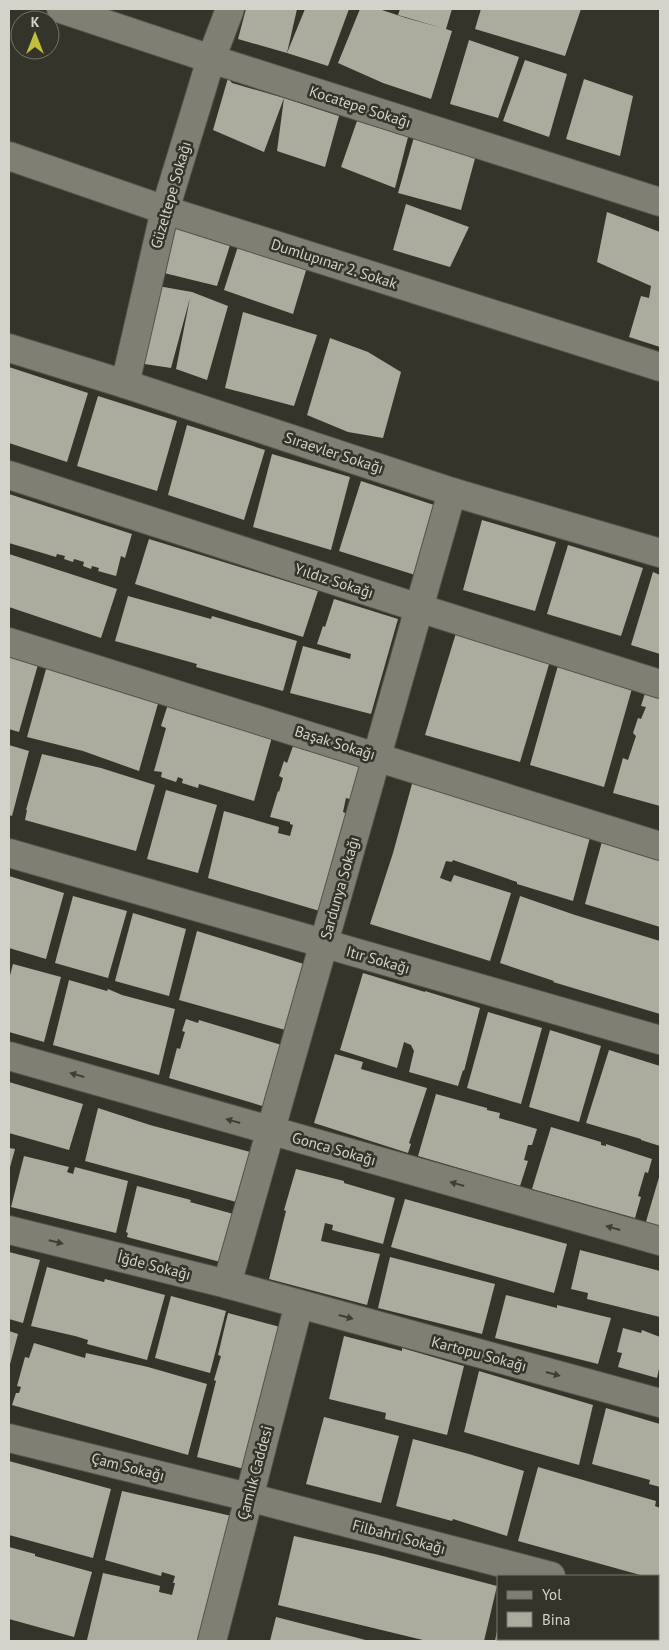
<svg xmlns="http://www.w3.org/2000/svg" width="669" height="1650" viewBox="0 0 669 1650" font-family="'PT Sans',sans-serif">
	<style>
		.building { fill: #abab9e }
		.lines { fill: none; stroke-linecap: round; stroke-linejoin: round }
		.street-casing { stroke: #53534a; stroke-width: 30 }
		.street { stroke: #7f7f73; stroke-width: 28 }
		.oneway { fill: #3f3f35 }
		.labels { text-anchor: middle; stroke-width: 5; stroke-linejoin: round; paint-order: stroke }
		.street-label { font-size: 15px; fill: #d3d3cc; stroke: #34342a }
	</style>
	<rect width="100%" height="100%" fill="#34342a"/>
	<g class="building">
		<polygon points="246,9 297,9 287,53 238,39"/>
		<polygon points="305,9 349,9 328,66 287,53"/>
		<polygon points="360,9 379,9 406,18 442,28 398,15 400,9 452,9 446,29 452,31 431,99 383,83 338,63"/>
		<polygon points="481,9 581,9 565,56 475,29"/>
		<polygon points="469,40 519,57 498,118 450,104"/>
		<polygon points="525,60 567,74 549,137 503,121"/>
		<polygon points="228,78 232,83 284,98 339,116 325,167 277,151 284,98 264,152 213,130"/>
		<polygon points="584,79 633,96 620,156 566,139"/>
		<polygon points="357,121 408,137 395,188 341,167"/>
		<polygon points="414,137 476,155 461,210 398,193"/>
		<polygon points="406,204 469,227 450,267 393,250"/>
		<polygon points="607,212 660,232 660,347 629,337 641,296 649,298 651,286 597,262"/>
		<polygon points="174,224 231,242 217,286 160,272"/>
		<polygon points="240,240 307,267 293,314 224,290"/>
		<polygon points="158,286 192,292 228,306 207,380 176,369 190,298 171,368 138,363"/>
		<polygon points="243,312 317,335 294,406 225,388"/>
		<polygon points="330,338 368,352 401,372 383,438 348,432 307,415"/>
		<polygon points="9,367 88,393 67,462 9,443"/>
		<polygon points="98,396 177,421 157,491 77,466"/>
		<polygon points="187,425 265,450 244,520 168,495"/>
		<polygon points="272,454 350,477 331,550 253,527"/>
		<polygon points="361,481 437,506 415,575 339,551"/>
		<polygon points="9,494 132,534 125,558 121,556 116,576 98,571 99,568 92,566 91,569 83,566 84,562 74,559 73,562 64,559 65,556 57,554 56,557 9,543"/>
		<polygon points="482,520 556,542 535,611 463,590"/>
		<polygon points="149,539 318,591 303,637 135,584"/>
		<polygon points="568,545 643,568 621,636 547,614"/>
		<polygon points="9,554 117,589 101,638 9,607"/>
		<polygon points="653,572 660,575 660,654 631,645"/>
		<polygon points="128,596 211,619 212,616 297,641 283,691 196,667 197,664 115,641"/>
		<polygon points="334,599 398,619 371,714 290,693 303,646 350,659 351,654 317,644 323,626 325,627"/>
		<polygon points="456,633 550,661 520,762 425,735"/>
		<polygon points="9,651 39,661 19,732 9,729"/>
		<polygon points="48,662 161,693 139,771 83,751 27,737"/>
		<polygon points="559,662 633,685 604,787 530,765"/>
		<polygon points="646,690 660,694 660,806 613,793 623,758 628,760 636,736 633,733 638,718 641,719 646,707 641,706"/>
		<polygon points="170,698 274,730 254,801 199,784 198,788 182,783 183,779 178,777 176,782 161,777 162,772 154,771 166,728 161,726"/>
		<polygon points="297,735 365,763 353,800 346,798 343,812 347,814 323,912 208,878 224,811 279,827 278,833 290,836 293,825 290,824 290,822 270,817 278,791 279,792 283,778 279,776 284,761 287,763"/>
		<polygon points="9,745 29,751 12,816 9,815"/>
		<polygon points="42,754 101,768 155,785 136,851 25,820 27,810 26,810"/>
		<polygon points="415,773 592,830 573,901 517,884 517,882 453,860 452,862 446,861 440,878 451,882 454,875 511,893 490,961 370,924 393,853"/>
		<polygon points="166,790 217,805 198,873 147,859"/>
		<polygon points="604,834 660,854 660,927 585,904"/>
		<polygon points="9,876 64,893 46,959 9,948"/>
		<polygon points="73,896 127,911 108,978 55,963"/>
		<polygon points="520,896 575,915 660,941 660,1014 553,982 554,981 500,963"/>
		<polygon points="133,913 186,929 169,996 115,981"/>
		<polygon points="197,931 307,965 289,1031 179,1000"/>
		<polygon points="13,964 61,977 44,1042 9,1032 9,979"/>
		<polygon points="363,973 425,992 425,991 480,1008 464,1071 463,1070 458,1086 409,1072 414,1051 411,1045 404,1042 397,1068 340,1050"/>
		<polygon points="69,980 107,991 108,989 122,995 175,1009 159,1075 53,1045"/>
		<polygon points="488,1012 542,1028 521,1104 467,1088"/>
		<polygon points="186,1019 198,1023 199,1020 285,1046 269,1108 169,1078 177,1048 180,1049 185,1032 182,1031"/>
		<polygon points="550,1030 601,1046 579,1122 529,1107"/>
		<polygon points="609,1050 660,1066 660,1146 641,1140 641,1139 586,1123"/>
		<polygon points="335,1054 363,1062 361,1069 427,1088 409,1143 411,1144 408,1153 314,1123"/>
		<polygon points="9,1082 83,1104 69,1150 9,1133"/>
		<polygon points="436,1094 487,1108 487,1110 500,1113 499,1118 537,1129 532,1145 528,1145 524,1160 528,1161 520,1186 418,1156"/>
		<polygon points="98,1108 150,1125 254,1153 240,1203 85,1161"/>
		<polygon points="551,1127 601,1142 601,1145 606,1146 606,1144 652,1159 648,1173 645,1172 638,1196 641,1197 635,1218 532,1189"/>
		<polygon points="9,1148 15,1149 9,1171"/>
		<polygon points="24,1156 69,1167 67,1172 73,1174 75,1167 128,1181 116,1233 11,1207"/>
		<polygon points="296,1169 344,1181 344,1183 395,1198 383,1244 332,1230 333,1225 325,1223 321,1241 380,1254 367,1305 269,1279 286,1211 284,1210"/>
		<polygon points="660,1174 660,1229 645,1225"/>
		<polygon points="137,1186 191,1200 190,1202 237,1215 224,1263 127,1237 128,1233 126,1232"/>
		<polygon points="405,1199 567,1244 554,1293 391,1247"/>
		<polygon points="580,1250 660,1271 660,1317 587,1299 588,1293 571,1289"/>
		<polygon points="9,1252 40,1260 23,1323 9,1319"/>
		<polygon points="390,1257 495,1284 482,1334 378,1308"/>
		<polygon points="47,1267 92,1279 104,1282 105,1279 165,1295 147,1360 87,1344 88,1340 75,1336 31,1326"/>
		<polygon points="506,1295 557,1308 557,1305 611,1318 598,1364 495,1338"/>
		<polygon points="171,1296 226,1311 210,1373 155,1358"/>
		<polygon points="228,1313 284,1328 248,1470 197,1457 216,1381 214,1380 221,1356 218,1355"/>
		<polygon points="623,1328 641,1333 642,1330 660,1337 660,1364 657,1378 618,1367 622,1353 617,1352"/>
		<polygon points="9,1331 18,1334 9,1368"/>
		<polygon points="344,1336 402,1351 402,1348 464,1366 447,1435 385,1419 386,1413 329,1399"/>
		<polygon points="34,1343 85,1358 86,1353 148,1367 207,1384 188,1455 12,1405 16,1393 19,1393 21,1387 17,1386 25,1357 29,1358"/>
		<polygon points="479,1371 593,1405 579,1465 464,1432"/>
		<polygon points="606,1408 660,1424 660,1487 649,1484 650,1480 592,1464"/>
		<polygon points="324,1417 399,1436 381,1503 306,1484"/>
		<polygon points="413,1439 469,1454 524,1471 507,1536 453,1519 452,1521 396,1506"/>
		<polygon points="9,1461 111,1489 93,1558 9,1535"/>
		<polygon points="538,1467 656,1501 655,1506 660,1508 660,1580 658,1580 658,1576 644,1576 518,1541"/>
		<polygon points="122,1491 236,1517 203,1641 87,1640 103,1573 160,1586 159,1592 172,1595 175,1583 173,1583 175,1576 162,1572 161,1576 105,1560"/>
		<polygon points="294,1536 379,1555 497,1586 484,1641 427,1641 278,1605"/>
		<polygon points="9,1547 35,1554 35,1556 92,1572 74,1637 9,1619"/>
		<polygon points="276,1617 358,1638 369,1641 270,1641"/>
		<polygon points="497,1631 498,1639 614,1639 613,1641 495,1641"/>
		<polygon points="658,1631 660,1632 660,1641 628,1641 629,1639 658,1639"/>
	</g>
	<g class="lines">
		<g class="street-casing">
			<g id="street">
				<polyline points="61,9 211,59 660,202"/>
				<polyline points="9,156 165,210 660,367"/>
				<polyline points="9,348 125,384 452,492 660,553"/>
				<polyline points="125,384 165,210 211,59 230,9"/>
				<polyline points="9,475 419,608 660,684"/>
				<polyline points="9,642 660,846"/>
				<polyline points="9,853 660,1040"/>
				<polyline points="9,1056 660,1241"/>
				<polyline points="9,1230 227,1284 660,1403"/>
				<polyline points="227,1284 452,492"/>
				<polyline points="9,1438 248,1497 551,1576"/>
				<polyline points="658,1604 660,1605"/>
				<polyline points="212,1641 299,1304"/>
			</g>
		</g>
		<use href="#street" class="street"/>
	</g>
	<defs><path id="oneway-solid" d="M-6-.8H1V-3.2L6.5 0L1 3.2V.8H-6Z" transform="scale(1.25)"/></defs>
	<g class="oneway">
		<use href="#oneway-solid" transform="translate(77 1075) rotate(-164)"/>
		<use href="#oneway-solid" transform="translate(233 1121) rotate(-164)"/>
		<use href="#oneway-solid" transform="translate(457 1184) rotate(-164)"/>
		<use href="#oneway-solid" transform="translate(613 1228) rotate(-164)"/>
		<use href="#oneway-solid" transform="translate(56 1242) rotate(14)"/>
		<use href="#oneway-solid" transform="translate(346 1317) rotate(15)"/>
		<use href="#oneway-solid" transform="translate(553 1374) rotate(15)"/>
	</g>
	<g class="labels">
		<g class="street-label">
			<text transform="translate(360 107) rotate(18)" y="5">Kocatepe Sokağı</text>
			<text transform="translate(171 195) rotate(-74)" y="5">Güzeltepe Sokağı</text>
			<text transform="translate(334 264) rotate(18)" y="5">Dumlupınar 2. Sokak</text>
			<text transform="translate(334 453) rotate(18)" y="5">Sıraevler Sokağı</text>
			<text transform="translate(334 581) rotate(18)" y="5">Yıldız Sokağı</text>
			<text transform="translate(335 743) rotate(17)" y="5">Başak Sokağı</text>
			<text transform="translate(340 888) rotate(-74)" y="5">Sardunya Sokağı</text>
			<text transform="translate(378 960) rotate(16)" y="5">Itır Sokağı</text>
			<text transform="translate(334 1149) rotate(16)" y="5">Gonca Sokağı</text>
			<text transform="translate(154 1266) rotate(14)" y="5">İğde Sokağı</text>
			<text transform="translate(479 1354) rotate(15)" y="5">Kartopu Sokağı</text>
			<text transform="translate(128 1467) rotate(14)" y="5">Çam Sokağı</text>
			<text transform="translate(255 1473) rotate(-75)" y="5">Çamlık Caddesi</text>
			<text transform="translate(399 1537) rotate(15)" y="5">Filbahri Sokağı</text>
		</g>
	</g>
	<rect width="669" height="1650" fill="none" stroke="#d3d3cc" stroke-width="20"/>
	<rect x="497" y="1575" width="162" height="65" fill="#34342a" stroke="#74746b"/>
	<rect x="507" y="1591" width="25" height="8" fill="#7f7f73" stroke="#74746b"/>
	<text x="542" y="1600" font-size="15" fill="#d3d3cc">Yol</text>
	<rect x="507" y="1612" width="25" height="15" fill="#abab9e" stroke="#74746b"/>
	<text x="542" y="1625" font-size="15" fill="#d3d3cc">Bina</text>
	<g transform="translate(35 35)"><circle r="24" fill="#34342a" stroke="#74746b"/>
	<path d="M0-4L9 19L0 12L-9 19Z" fill="#c2bd3f"/>
	<text y="-8" font-size="14" font-weight="bold" text-anchor="middle" fill="#d3d3cc">K</text>
	</g>
</svg>
